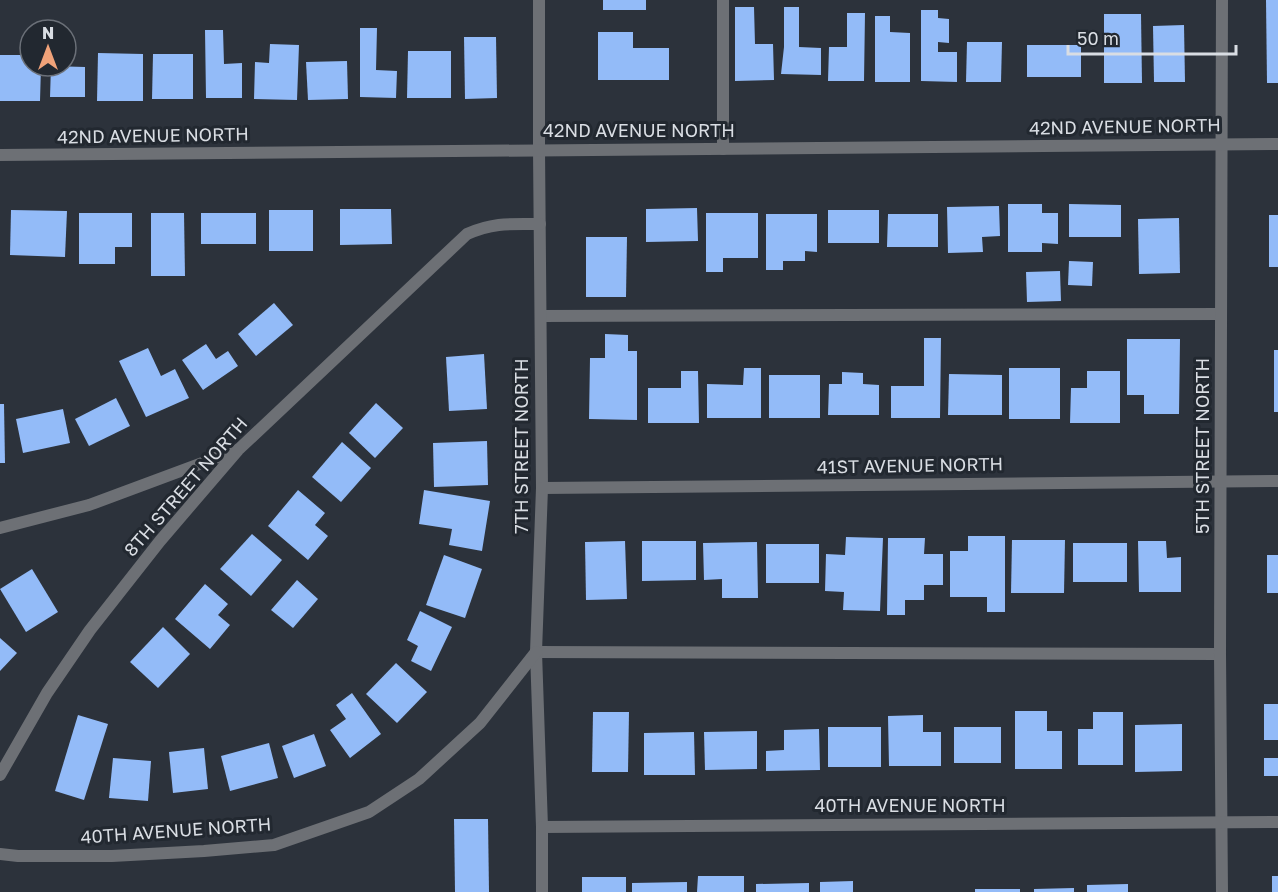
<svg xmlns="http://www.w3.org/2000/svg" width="1278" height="892" viewBox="0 0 1278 892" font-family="'Golos Text',sans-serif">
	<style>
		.building { fill: #93bbf8 }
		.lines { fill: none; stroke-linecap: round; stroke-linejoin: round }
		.service { stroke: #6d7075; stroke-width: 12 }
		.minor { stroke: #6d7075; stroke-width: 12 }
		.labels { text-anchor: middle; stroke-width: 6; stroke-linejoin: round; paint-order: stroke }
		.street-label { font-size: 18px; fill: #d9dde3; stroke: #222830 }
	</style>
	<rect width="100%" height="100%" fill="#2c323b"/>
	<g class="building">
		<rect x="603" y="0" width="43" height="10"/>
		<polygon points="1266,0 1278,0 1278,83 1267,83"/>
		<polygon points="735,7 754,7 755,44 773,44 774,80 735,81"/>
		<polygon points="784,7 799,7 799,47 821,48 821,75 781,74 784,47"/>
		<polygon points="921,10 938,10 938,18 949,19 949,43 938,42 938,52 957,52 957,82 921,81"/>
		<polygon points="847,13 865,13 864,81 828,81 829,47 847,47"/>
		<polygon points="1104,14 1141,14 1142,83 1104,83"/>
		<polygon points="875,16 890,16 890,32 910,33 910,82 875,82"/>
		<polygon points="1184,25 1185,82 1154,82 1153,26"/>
		<polygon points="360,28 377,28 376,70 397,71 396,98 360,97"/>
		<polygon points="205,30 223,30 224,64 242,63 242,98 206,98"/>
		<polygon points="598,32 633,32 633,48 669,48 669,80 598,80"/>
		<polygon points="464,37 496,37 497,98 465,99"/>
		<polygon points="967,42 1002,42 1001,82 966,82"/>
		<polygon points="270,44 299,45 297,100 254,99 255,62 269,63"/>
		<rect x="1027" y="45" width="54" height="32"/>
		<polygon points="408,51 451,51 451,98 407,98"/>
		<polygon points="98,53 143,54 143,101 97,101"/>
		<polygon points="153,54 193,54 193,99 152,99"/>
		<polygon points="0,55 30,55 30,66 41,66 40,101 0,101"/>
		<polygon points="347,61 348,99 308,100 306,62"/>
		<polygon points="51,66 85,67 85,97 50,97"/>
		<polygon points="1008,204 1042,204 1042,213 1058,213 1058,244 1042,243 1042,252 1008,252"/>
		<polygon points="1069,204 1121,205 1121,237 1069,237"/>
		<polygon points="999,206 1000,236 982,237 983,252 948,253 947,207"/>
		<polygon points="697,208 698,241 646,242 646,209"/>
		<polygon points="340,209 391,209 392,244 340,245"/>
		<polygon points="11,210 67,211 65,257 10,255"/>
		<rect x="269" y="210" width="44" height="41"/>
		<rect x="828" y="210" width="51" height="33"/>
		<polygon points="79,213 132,213 132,247 115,247 115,264 79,264"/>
		<polygon points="151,213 184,213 185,276 151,276"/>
		<rect x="201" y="213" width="55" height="31"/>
		<polygon points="706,213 758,213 758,258 723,258 723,272 706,272"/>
		<polygon points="766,214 817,214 817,252 805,251 805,261 783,261 783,270 766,270"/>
		<polygon points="888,214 938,214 938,247 887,247"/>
		<rect x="1269" y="215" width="9" height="52"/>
		<polygon points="1179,218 1180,273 1139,274 1138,219"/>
		<polygon points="586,237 627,237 626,297 586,297"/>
		<polygon points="1069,261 1093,262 1092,286 1068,285"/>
		<polygon points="1060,271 1061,301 1027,302 1026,272"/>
		<polygon points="274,303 293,325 256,356 238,334"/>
		<polygon points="605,334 628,335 628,351 637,351 637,420 589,419 590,358 605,358"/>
		<polygon points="924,338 941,338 940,418 891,418 891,386 924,386"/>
		<polygon points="1127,339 1180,339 1179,414 1144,414 1144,395 1127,395"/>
		<polygon points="206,344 216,359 228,351 238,366 203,390 182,360"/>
		<polygon points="148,348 161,376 175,369 189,398 146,417 119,361"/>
		<rect x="1274" y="350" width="4" height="62"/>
		<polygon points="484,354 487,409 449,411 446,357"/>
		<polygon points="744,368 761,368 761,418 707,418 707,384 743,385"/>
		<rect x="1009" y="368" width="51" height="51"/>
		<polygon points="681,371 698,371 699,423 648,423 648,388 681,388"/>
		<polygon points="1087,371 1120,371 1120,423 1070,423 1071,388 1087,388"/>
		<polygon points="842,372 863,373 863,384 879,385 879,415 828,415 829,384 842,384"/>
		<polygon points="949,374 1002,375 1002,415 948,415"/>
		<rect x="769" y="375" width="51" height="43"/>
		<polygon points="116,398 130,426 89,446 75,419"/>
		<polygon points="376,403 403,428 375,458 349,433"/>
		<polygon points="0,404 4,404 5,463 0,463"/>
		<polygon points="63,409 70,443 23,453 16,419"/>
		<polygon points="487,441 488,485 434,487 433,443"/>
		<polygon points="342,442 371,468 341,502 312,477"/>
		<polygon points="298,490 325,513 315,525 328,536 308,560 268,526"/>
		<polygon points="424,490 490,501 482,551 449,545 452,529 419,524"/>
		<polygon points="252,534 282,560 251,596 220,569"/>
		<polygon points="968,536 1005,536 1005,612 987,612 987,597 950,597 950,551 968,551"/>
		<polygon points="846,537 883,538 880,611 843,610 844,592 825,591 826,554 845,555"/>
		<polygon points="888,538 925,538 924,554 943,554 943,585 924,585 924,600 905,600 905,615 887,615"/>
		<polygon points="1012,540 1065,540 1064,593 1011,593"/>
		<polygon points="625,541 627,599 586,600 585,542"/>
		<polygon points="642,541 696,541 696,580 642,581"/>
		<polygon points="1138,541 1166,541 1167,558 1181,557 1181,592 1139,592"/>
		<polygon points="757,542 758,598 722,598 722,579 704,580 703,543"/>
		<rect x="1073" y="543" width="54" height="39"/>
		<rect x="766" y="544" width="53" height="39"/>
		<polygon points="444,555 482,569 465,618 426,605"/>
		<rect x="1267" y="555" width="11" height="38"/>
		<polygon points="32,569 58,612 26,632 0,589"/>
		<polygon points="297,580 318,599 293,628 271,610"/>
		<polygon points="205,584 228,604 218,615 230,625 210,649 175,619"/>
		<polygon points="420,611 452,627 431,671 411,661 418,646 407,640"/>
		<polygon points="163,627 190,654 158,688 130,662"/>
		<polygon points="0,638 17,653 0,671"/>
		<polygon points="396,663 427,692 397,723 366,694"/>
		<polygon points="352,693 381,734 350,758 330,730 346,719 336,705"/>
		<rect x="1264" y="704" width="14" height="36"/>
		<polygon points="1015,711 1047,711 1047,731 1062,731 1062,769 1015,769"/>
		<polygon points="593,712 629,712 628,772 592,772"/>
		<polygon points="1093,712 1123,712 1123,765 1078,765 1078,729 1093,729"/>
		<polygon points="78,715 108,724 84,800 55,791"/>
		<polygon points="923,715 923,732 941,732 941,766 889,766 888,716"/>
		<polygon points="1182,724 1182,771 1135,772 1135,725"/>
		<rect x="828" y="727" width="53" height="40"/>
		<rect x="954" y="727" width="47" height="36"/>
		<polygon points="819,729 820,770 766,771 766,751 784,750 784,730"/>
		<polygon points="757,731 757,769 705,770 704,732"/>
		<polygon points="694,732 695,775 644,775 644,733"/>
		<polygon points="314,734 326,766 294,778 282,746"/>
		<polygon points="269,743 278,778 230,791 221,756"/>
		<polygon points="204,748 208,789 173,793 169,752"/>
		<polygon points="113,758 151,761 148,801 109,798"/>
		<rect x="1264" y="758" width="14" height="18"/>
		<polygon points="454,819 488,819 489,892 455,892"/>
		<polygon points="698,876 744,876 744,892 697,892"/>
		<rect x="1272" y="876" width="6" height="16"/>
		<rect x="582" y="877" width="44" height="15"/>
		<polygon points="853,881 853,892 820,892 820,882"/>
		<polygon points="687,882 687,892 632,892 632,883"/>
		<polygon points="809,883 809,892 756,892 756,884"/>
		<polygon points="1128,884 1128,892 1087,892 1087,885"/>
		<polygon points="1074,888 1074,892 1034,892 1034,889"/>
		<rect x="975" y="889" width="45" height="3"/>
	</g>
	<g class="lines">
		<g class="service">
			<polyline points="723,149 723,0"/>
			<polyline points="541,316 1221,314"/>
			<polyline points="536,652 1220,654"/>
		</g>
		<g class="minor">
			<polyline points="539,0 539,150 542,488 536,652 542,827 542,892"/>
			<polyline points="1222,0 1220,654 1222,892"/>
			<polyline points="0,155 1278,144"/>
			<polyline points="542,488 1278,481"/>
			<polyline points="0,528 89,505 237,450"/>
			<path d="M0,775L47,693L90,630L160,541L238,450L467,234C494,222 512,224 540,224"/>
			<polyline points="542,827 1278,822"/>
			<polyline points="0,854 18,856 112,856 204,851 274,845 369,812 419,779 480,723 536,652"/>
		</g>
	</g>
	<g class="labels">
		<g class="street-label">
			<text transform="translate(1125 127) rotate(-1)" y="6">42ND AVENUE NORTH</text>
			<text x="639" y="137">42ND AVENUE NORTH</text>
			<text transform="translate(153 136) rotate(-1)" y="6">42ND AVENUE NORTH</text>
			<text transform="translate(522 446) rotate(-90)" y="6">7TH STREET NORTH</text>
			<text transform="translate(1203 446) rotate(-90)" y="6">5TH STREET NORTH</text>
			<text transform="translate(910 466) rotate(-1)" y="6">41ST AVENUE NORTH</text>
			<text transform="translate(186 487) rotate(-49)" y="6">8TH STREET NORTH</text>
			<text x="910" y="812">40TH AVENUE NORTH</text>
			<text transform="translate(176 831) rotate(-4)" y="6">40TH AVENUE NORTH</text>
		</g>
	</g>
	<g transform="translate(48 48)"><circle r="28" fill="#222830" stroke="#6b7078" stroke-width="1.5"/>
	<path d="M0-4.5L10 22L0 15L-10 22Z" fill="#f0a279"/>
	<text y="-9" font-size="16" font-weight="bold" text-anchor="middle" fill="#d9dde3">N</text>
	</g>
	<path d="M1068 45v9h168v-9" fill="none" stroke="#d9dde3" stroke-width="3"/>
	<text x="1077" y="45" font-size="18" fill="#d9dde3" stroke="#222830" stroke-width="4.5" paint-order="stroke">50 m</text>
</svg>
